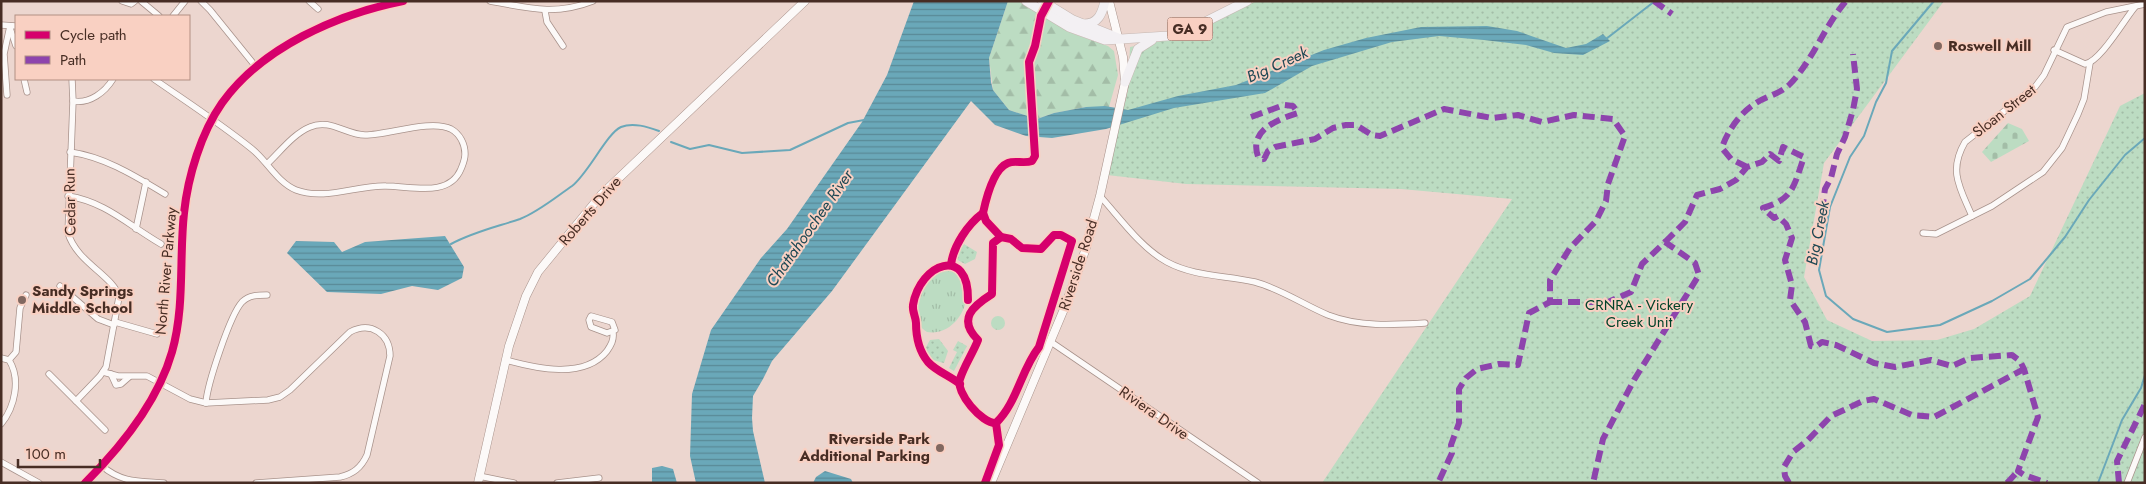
<svg xmlns="http://www.w3.org/2000/svg" width="2146" height="484" viewBox="0 0 2146 484" font-family="Jost,sans-serif">
	<style>
		.grass { fill: url(#grass-tufts) }
		.forest { fill: url(#forest-firs) }
		.cemetery { fill: url(#cemetery-stones) }
		.park { fill: url(#park-dots) }
		.water { fill: url(#water-rules) }
		.lines { fill: none; stroke-linecap: round; stroke-linejoin: round }
		.stream { stroke: #6aa8b9; stroke-width: 2 }
		.minor-casing { stroke: #a8928b; stroke-width: 7 }
		.tertiary-casing { stroke: #a8928b; stroke-width: 9 }
		.primary-casing { stroke: #c5b7b2; stroke-width: 10 }
		.minor { stroke: #fcf9f8; stroke-width: 5.5 }
		.tertiary { stroke: #fcf9f8; stroke-width: 8 }
		.primary { stroke: #f3f0f3; stroke-width: 9 }
		.quiet { stroke: #8e44ad; stroke-width: 6; stroke-dasharray: 12 6; stroke-linecap: butt }
		.cycleway-casing { stroke: #f9d0c2; stroke-width: 11 }
		.cycleway { stroke: #d6006c; stroke-width: 8 }
		.poi-dot { fill: #816860; stroke: #f9d0c2; stroke-width: 2 }
		.labels { text-anchor: middle; stroke-width: 4; stroke-linejoin: round; paint-order: stroke }
		.shield { fill: #f9d0c2; stroke: #7c5e53; stroke-width: 1 }
		.shield-label { font-size: 14px; font-weight: bold; fill: #472d24 }
		.poi-label { font-size: 15px; font-weight: bold; fill: #472d24; stroke: #f9d0c2; text-anchor: start }
		.street-label { font-size: 15px; fill: #472d24; stroke: #f9d0c2 }
		.park-label { font-size: 15px; fill: #014329; stroke: #f9d0c2 }
		.water-label { font-size: 16px; font-style: italic; fill: #1e4854; stroke: #f9d0c2 }
	</style>
	<defs>
		<pattern id="grass-tufts" width="24" height="20" patternUnits="userSpaceOnUse" patternTransform="scale(1.25)"><rect width="24" height="20" fill="#bcdcc2"/><path d="M3 7l-1-3M5 7V3M7 7l1-3M15 17l-1-3M17 17v-4M19 17l1-3" fill="none" stroke="#a3bda7"/></pattern>
		<pattern id="forest-firs" width="22" height="20" patternUnits="userSpaceOnUse" patternTransform="scale(1.25)"><rect width="22" height="20" fill="#bcdcc2"/><path d="M5 1l3.5 6h-7zM16 11l3.5 6h-7z" fill="#a3bda7"/></pattern>
		<pattern id="cemetery-stones" width="16" height="16" patternUnits="userSpaceOnUse" patternTransform="scale(1.25)"><rect width="16" height="16" fill="#bcdcc2"/><path d="M2 7V4a2 2 0 0 1 4 0v3zM10 15v-3a2 2 0 0 1 4 0v3z" fill="#a3bda7"/></pattern>
		<pattern id="park-dots" width="8" height="8" patternUnits="userSpaceOnUse" patternTransform="scale(1.25)"><rect width="8" height="8" fill="#bcdcc2"/><path d="M2 2h.1M6 6h.1" fill="none" stroke="#a3bda7" stroke-width="1.8" stroke-linecap="round"/></pattern>
		<pattern id="water-rules" width="6" height="5" patternUnits="userSpaceOnUse" patternTransform="scale(1.25)"><rect width="6" height="5" fill="#6aa8b9"/><path d="M0 2.5h6" fill="none" stroke="#598996"/></pattern>
	</defs>
	<rect width="100%" height="100%" fill="#ecd6cf"/>
	<g class="grass">
		<path d="M947,267C984,274 965,338 927,332C898,313 920,274 947,267Z"/>
		<circle cx="998" cy="323" r="7"/>
	</g>
	<polygon class="forest" points="1008,1 1018,1 1074,34 1108,46 1114,51 1118,75 1109,107 1086,107 1054,113 1037,119 1009,110 993,90 989,58"/>
	<polygon class="cemetery" points="2008,123 2022,129 2029,141 1991,162 1982,152"/>
	<g class="park">
		<polygon points="1257,1 1944,1 1824,163 1804,277 1827,320 1872,341 1937,340 1974,329 2030,296 2120,106 2145,93 2145,483 1322,483 1512,199 1401,189 1186,184 1107,175 1128,90 1130,47 1161,41"/>
		<polygon points="964,244 977,252 975,259 965,264 954,258 954,251"/>
		<polygon points="939,339 948,351 944,363 933,360 925,349 930,340"/>
		<polygon points="958,341 967,346 954,371 949,368 957,352 953,350"/>
	</g>
	<g class="water">
		<polygon points="914,1 1008,1 989,58 991,82 993,90 1009,110 1037,119 1054,113 1086,107 1105,106 1128,110 1178,96 1236,85 1324,50 1366,38 1421,27 1487,26 1517,31 1566,48 1586,44 1603,34 1610,41 1583,55 1554,53 1526,45 1484,40 1439,36 1392,42 1312,66 1265,93 1174,108 1106,129 1052,138 1026,136 995,125 971,101 832,291 772,361 763,379 753,396 752,418 753,431 765,483 696,483 690,456 692,394 711,330 761,258 787,229 862,122 887,75"/>
		<polygon points="445,236 464,267 462,278 438,290 412,286 381,294 327,292 287,253 296,241 334,242 342,252 365,242"/>
		<polygon points="662,466 673,469 677,483 652,483 652,468"/>
		<polygon points="825,471 851,479 853,483 813,483 816,477"/>
	</g>
	<g class="lines">
		<g class="stream">
			<polyline points="1934,1 1892,51 1886,83 1876,102 1864,136 1850,157 1830,207 1819,270 1826,296 1853,319 1887,332 1940,325 1992,301 2030,279 2065,237 2089,200 2125,155 2145,138"/>
			<polyline points="1606,39 1655,1"/>
			<polyline points="671,142 690,149 709,145 742,153 790,150 848,123 864,120"/>
			<path d="M451,244C473,232 496,227 520,219C538,212 556,197 572,186C588,174 607,133 621,127C633,122 648,127 659,131"/>
			<polyline points="2098,483 2122,420 2141,388 2145,375"/>
		</g>
		<g class="minor-casing">
			<g id="minor">
				<polyline points="122,1 131,4 135,1"/>
				<polyline points="141,1 159,16"/>
				<polyline points="201,1 210,10 257,68"/>
				<polyline points="309,1 318,9"/>
				<path d="M490,1C528,8 555,16 593,1"/>
				<polyline points="545,11 547,22 563,46"/>
				<polyline points="173,16 185,1"/>
				<polyline points="1,25 16,26"/>
				<polyline points="10,28 16,46"/>
				<path d="M2054,50L2085,64C2100,62 2124,20 2135,7"/>
				<polyline points="24,79 27,92"/>
				<path d="M72,79L73,101C90,104 105,92 113,79"/>
				<path d="M154,79C187,102 221,124 252,149C267,161 278,183 296,190C325,201 357,185 386,186C411,186 449,198 461,169C463,164 465,160 465,154C465,144 460,134 451,129C431,119 388,135 365,135C346,135 330,118 310,127C293,134 280,152 267,164"/>
				<polyline points="7,95 4,54 10,26"/>
				<path d="M73,101L68,233C77,263 114,276 119,297L106,367L100,376L76,401"/>
				<path d="M70,152C105,157 135,176 165,194"/>
				<path d="M68,196C106,202 128,225 161,244"/>
				<path d="M1100,196C1120,218 1141,248 1167,262C1195,277 1225,275 1255,282C1281,289 1304,305 1328,315C1359,327 1392,325 1425,323"/>
				<path d="M1972,216C1960,188 1948,171 1965,142L2035,87L2044,75L2067,27L2106,12L2145,4"/>
				<polyline points="136,229 146,182"/>
				<polyline points="1923,233 1936,234 1992,206 2043,172 2062,148 2078,114 2084,99 2090,63"/>
				<polyline points="60,286 98,319 114,325"/>
				<polygon points="591,316 612,322 615,330 607,333 591,327 589,320"/>
				<polyline points="115,322 157,334"/>
				<polyline points="1051,342 1258,483"/>
				<path d="M1,358L9,360C21,379 15,407 1,424"/>
				<polyline points="9,360 16,352 20,308 26,295"/>
				<path d="M506,360C535,368 584,380 607,351C611,345 614,340 613,333"/>
				<path d="M103,372L118,376H147L190,399L206,403L268,400L280,397L290,390L350,332C371,321 390,334 390,356L367,455C361,468 353,474 340,477L256,483"/>
				<polyline points="49,374 105,430"/>
				<polyline points="111,374 116,385 121,384 129,377"/>
				<path d="M206,403C207,385 230,315 242,302C249,295 258,295 267,295"/>
				<polyline points="1,462 39,483"/>
				<path d="M102,466C122,483 139,481 164,483"/>
				<polyline points="479,476 514,483"/>
				<path d="M85,483C121,447 158,401 172,352C185,306 179,259 184,213C188,176 201,133 222,103C262,47 338,14 403,1"/>
				<polyline points="557,483 599,478"/>
				<polyline points="2127,483 2145,437"/>
			</g>
		</g>
		<g class="tertiary-casing">
			<g id="tertiary">
				<polyline points="478,483 509,346 526,296 538,272 601,195 805,1"/>
				<polyline points="991,483 1064,309 1085,251 1100,196 1125,82 1123,57 1109,1"/>
			</g>
		</g>
		<g class="primary-casing">
			<g id="primary">
				<polyline points="1026,1 1069,27 1105,40 1168,36 1191,29 1247,1"/>
				<polyline points="1042,1 1073,20 1118,38"/>
				<path d="M1084,24C1098,24 1102,14 1105,1"/>
				<polyline points="1125,82 1138,49 1152,40"/>
			</g>
		</g>
		<use href="#minor" class="minor"/>
		<use href="#tertiary" class="tertiary"/>
		<use href="#primary" class="primary"/>
		<g class="quiet">
			<polyline points="1654,1 1672,14"/>
			<path d="M1251,117L1284,105L1293,106L1298,113C1276,120 1247,131 1259,159H1264L1268,151L1275,147L1315,139L1333,128L1346,125H1356L1372,135L1380,136L1444,109L1492,118L1518,115L1542,122L1574,115L1613,119L1625,136L1608,184L1606,201L1596,221L1570,248L1550,280V302L1529,313L1518,365L1499,364L1477,369L1466,378L1459,389V423L1451,445L1452,453L1438,483"/>
			<path d="M1747,167L1731,159L1722,148C1727,131 1741,112 1756,103C1767,96 1780,94 1790,84C1813,60 1824,27 1846,1"/>
			<polyline points="1822,211 1825,189 1831,178 1837,154 1845,137 1853,110 1857,89 1853,54"/>
			<path d="M1665,242L1685,222L1697,195L1720,189L1736,180L1747,167L1762,162L1770,154L1779,161L1783,147L1804,157C1794,185 1794,199 1763,208L1774,218L1778,216L1786,224L1792,238L1785,260L1792,285L1790,300L1805,322L1811,346L1815,347L1822,342L1836,345L1874,363L1895,367L1931,360L1952,366L1970,358L2012,355L2020,361L2024,369L2038,417L2018,471L2024,475L2047,483"/>
			<polyline points="1550,302 1608,302 1631,292 1642,264 1665,242 1695,263 1699,275 1634,380 1603,439 1593,483"/>
			<polyline points="1789,483 1785,476 1784,467 1793,452 1808,440 1831,416 1863,401 1874,399 1912,415 1934,417 2024,369"/>
			<polyline points="2007,483 2018,471"/>
			<polyline points="2119,483 2117,461 2145,404"/>
		</g>
		<g class="cycleway-casing">
			<g id="cycleway">
				<path d="M951,265C953,246 968,224 983,213"/>
				<path d="M960,384C950,376 936,371 928,362C919,351 916,337 916,323C916,317 912,312 913,305C920,263 969,245 968,300"/>
				<path d="M996,423C1017,403 1021,370 1039,347L1072,241L1061,235H1054L1041,249L1022,248L1011,239L1001,237L986,221L983,213C986,199 993,169 1008,163C1015,160 1024,164 1032,161L1035,156L1029,62L1035,46L1041,16L1049,1"/>
				<path d="M996,423C982,424 955,392 960,379C964,366 973,353 978,340C957,319 973,306 992,294L993,243L1001,237"/>
				<path d="M85,483C121,447 158,401 172,352C185,306 179,259 184,213C188,176 201,133 222,103C262,47 338,14 403,1"/>
				<polyline points="985,483 999,445 996,423"/>
			</g>
		</g>
		<use href="#cycleway" class="cycleway"/>
	</g>
	<g class="poi-dot">
		<circle cx="1938" cy="46" r="5"/>
		<circle cx="22" cy="300" r="5"/>
		<circle cx="940" cy="448" r="5"/>
	</g>
	<g class="labels">
		<rect class="shield" x="1167.5" y="17.5" width="45" height="23" rx="4"/>
		<g class="shield-label">
			<text x="1190" y="34">GA 9</text>
		</g>
		<g class="poi-label">
			<text x="1948" y="51">Roswell Mill</text>
			<text x="32" y="296">Sandy Springs<tspan x="32" dy="17">Middle School</tspan></text>
			<text x="930" y="444" text-anchor="end">Riverside Park<tspan x="930" dy="17">Additional Parking</tspan></text>
		</g>
		<g class="street-label">
			<text transform="translate(2004 111) rotate(-38)" y="5">Sloan Street</text>
			<text transform="translate(70 202) rotate(-91)" y="5">Cedar Run</text>
			<text transform="translate(590 211) rotate(-49)" y="5">Roberts Drive</text>
			<text transform="translate(1078 265) rotate(-72)" y="5">Riverside Road</text>
			<text transform="translate(166 271) rotate(-85)" y="5">North River Parkway</text>
			<text transform="translate(1154 413) rotate(35)" y="5">Riviera Drive</text>
		</g>
		<g class="park-label">
			<text x="1639" y="310">CRNRA - Vickery<tspan x="1639" dy="17">Creek Unit</tspan></text>
		</g>
		<g class="water-label">
			<text transform="translate(1277 64) rotate(-24)" y="6">Big Creek</text>
			<text transform="translate(809 228) rotate(-55)" y="6">Chattahoochee River</text>
			<text transform="translate(1817 233) rotate(-79)" y="6">Big Creek</text>
		</g>
	</g>
	<rect width="2146" height="484" fill="none" stroke="#472d24" stroke-width="5"/>
	<rect x="15" y="15" width="175" height="65" fill="#f9d0c2" stroke="#b28f83"/>
	<rect x="25" y="31" width="25" height="8" fill="#d6006c" stroke="#b28f83"/>
	<text x="60" y="40" font-size="15" fill="#472d24">Cycle path</text>
	<rect x="25" y="56" width="25" height="8" fill="#8e44ad" stroke="#b28f83"/>
	<text x="60" y="65" font-size="15" fill="#472d24">Path</text>
	<path d="M18 459v8h82v-8" fill="none" stroke="#472d24" stroke-width="2.5"/>
	<text x="25" y="459" font-size="15" fill="#472d24" stroke="#f9d0c2" stroke-width="4" paint-order="stroke">100 m</text>
</svg>
